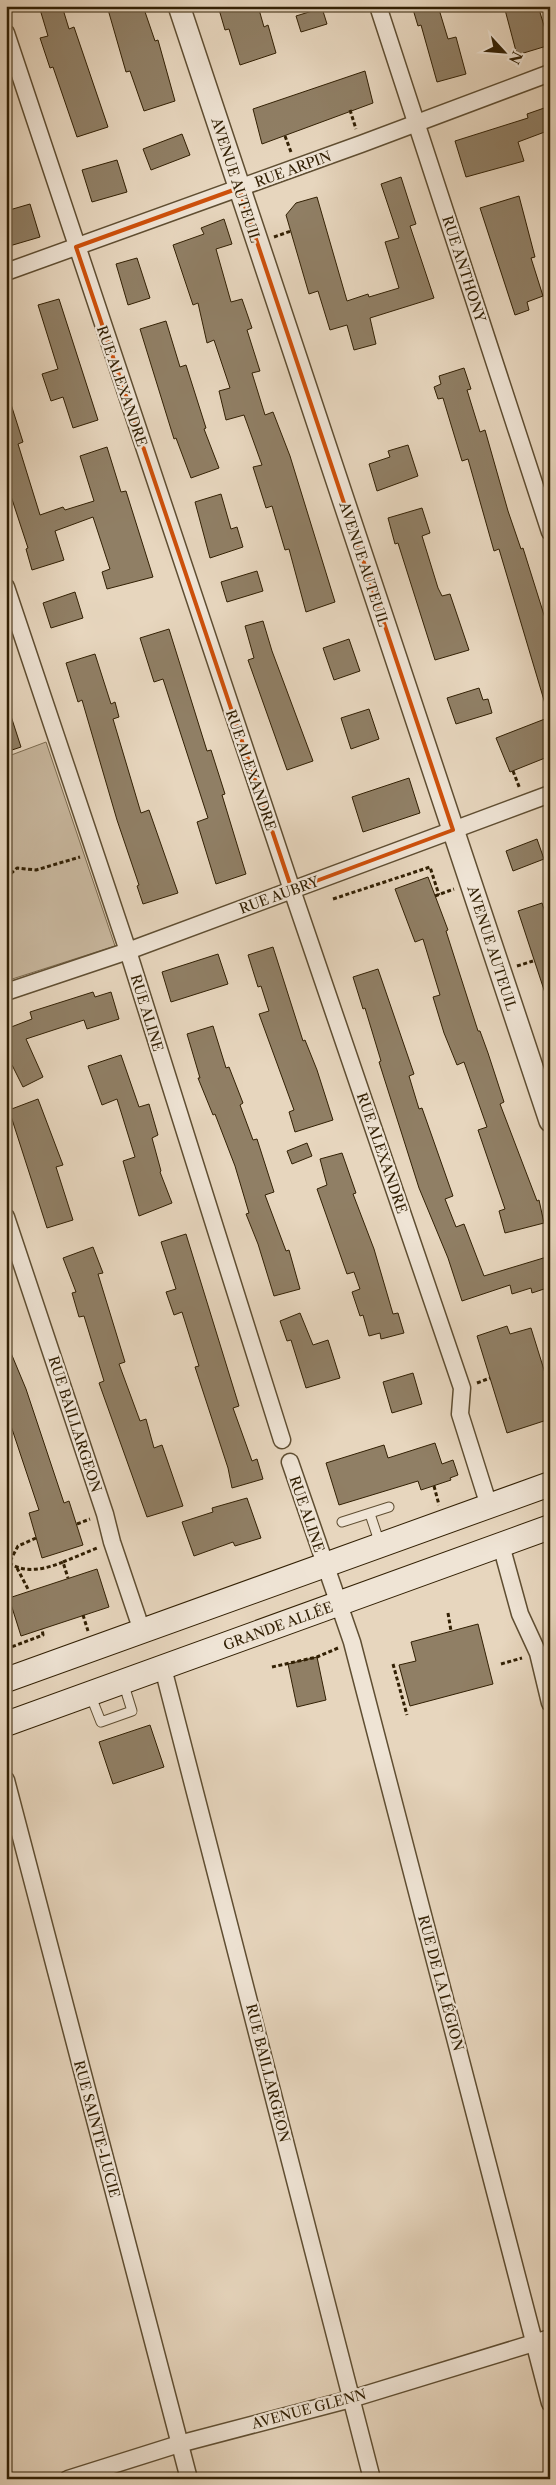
<svg xmlns="http://www.w3.org/2000/svg" width="556" height="2485" viewBox="0 0 556 2485" font-family="'Libre Caslon Text',serif">
	<style>
		.green { fill: #c8b79e; stroke: #7d6c51 }
		.building { fill: #907f65; stroke: #322004 }
		.lines { fill: none; stroke-linecap: round; stroke-linejoin: round }
		.service-casing { stroke: #5f4e32; stroke-width: 11 }
		.minor-casing { stroke: #5f4e32; stroke-width: 19 }
		.tertiary-casing { stroke: #5f4e32; stroke-width: 24 }
		.secondary-casing { stroke: #322004; stroke-width: 26 }
		.path { stroke: #322004; stroke-width: 3; stroke-dasharray: 4 2.5; stroke-linecap: butt }
		.service { stroke: #efe4d5; stroke-width: 9 }
		.minor { stroke: #efe4d5; stroke-width: 16 }
		.tertiary { stroke: #efe4d5; stroke-width: 21 }
		.secondary { stroke: #efe4d5; stroke-width: 24 }
		.marked { fill: none; stroke: #cd500b; stroke-width: 4; stroke-linejoin: round }
		.labels { text-anchor: middle; stroke-width: 4.5; stroke-linejoin: round; paint-order: stroke }
		.street-label { font-size: 14px; fill: #322004; stroke: #efe4d5 }
	</style>
	<rect width="100%" height="100%" fill="#e7d6be"/>
	<filter id="stains"><feTurbulence type="fractalNoise" baseFrequency=".004" numOctaves="4"/><feColorMatrix values="0 0 0 0 .2 0 0 0 0 .09 0 0 0 0 .02 0 0 0 .5 -.17"/></filter>
	<radialGradient id="worn" r=".72"><stop offset=".6" stop-color="#630" stop-opacity="0"/><stop offset="1" stop-color="#630" stop-opacity=".3"/></radialGradient>
	<polygon class="green" points="46,742 115,946 6,981 6,757"/>
	<g class="building">
		<polygon points="39,6 62,6 69,29 74,27 108,127 77,137 53,67 50,68 40,38 48,36"/>
		<polygon points="107,6 143,6 155,41 158,40 175,101 144,111 130,71 126,72"/>
		<polygon points="218,6 258,6 264,27 268,25 276,53 240,65 229,29 225,30"/>
		<polygon points="412,6 438,6 448,39 456,37 466,74 437,82 421,25 418,26"/>
		<polygon points="504,6 538,6 550,45 517,55"/>
		<polygon points="322,8 327,24 301,32 296,16"/>
		<polygon points="365,71 373,103 262,144 253,109"/>
		<polygon points="550,106 550,130 518,142 524,161 466,177 455,141 528,118 527,114"/>
		<polygon points="182,134 190,155 151,170 143,149"/>
		<polygon points="117,160 127,192 92,202 82,170"/>
		<polygon points="401,177 416,224 410,226 434,298 370,318 376,344 354,350 347,325 330,330 318,291 309,294 286,215 296,203 317,197 347,301 368,294 369,297 399,288 385,242 399,238 381,184"/>
		<polygon points="519,196 535,257 531,258 543,296 527,302 529,310 515,315 480,208"/>
		<polygon points="30,204 40,237 6,247 6,211"/>
		<polygon points="224,219 232,244 216,249 231,302 242,299 252,328 247,330 260,371 252,373 265,415 273,412 290,456 335,602 306,612 289,549 285,550 272,506 266,508 253,467 262,465 244,415 226,420 219,391 230,388 214,340 207,343 198,303 193,305 173,245 204,234 201,228"/>
		<polygon points="137,258 150,298 128,305 116,264"/>
		<polygon points="59,299 98,420 73,428 63,397 51,401 42,374 58,369 38,305"/>
		<polygon points="166,321 180,367 186,365 206,428 204,429 219,468 191,478 176,438 174,439 140,329"/>
		<polygon points="464,368 471,389 467,390 480,432 485,430 508,511 521,549 523,548 550,634 550,706 546,707 499,549 494,551 468,459 462,461 443,398 438,399 434,387 441,384 439,376"/>
		<polygon points="9,398 23,442 18,444 40,515 63,507 65,510 94,501 80,456 107,447 121,492 126,491 153,577 107,589 102,572 110,569 93,517 55,531 64,560 32,570 26,549 28,548 6,481 6,399"/>
		<polygon points="408,445 418,476 377,491 369,464 390,457 388,451"/>
		<polygon points="221,494 231,529 237,527 243,547 210,558 195,502"/>
		<polygon points="422,508 430,533 422,536 438,588 442,596 450,594 469,650 435,660 398,543 395,544 388,518"/>
		<polygon points="257,571 263,591 227,602 221,582"/>
		<polygon points="75,592 83,618 51,628 43,603"/>
		<polygon points="263,621 272,651 313,761 287,770 248,660 254,658 245,626"/>
		<polygon points="169,629 207,751 211,750 225,794 222,795 246,874 216,884 197,822 208,818 163,679 154,682 140,638"/>
		<polygon points="349,639 360,671 334,680 323,648"/>
		<polygon points="95,654 111,704 115,702 119,717 113,719 141,813 149,810 178,893 143,904 137,886 139,885 117,820 82,700 78,702 66,663"/>
		<polygon points="479,688 483,700 488,699 492,713 456,724 447,698"/>
		<polygon points="369,709 379,739 351,749 341,718"/>
		<polygon points="9,710 21,747 6,752 6,711"/>
		<polygon points="550,717 550,756 510,772 496,738"/>
		<polygon points="409,778 420,813 363,832 352,797"/>
		<polygon points="537,839 544,859 513,871 506,851"/>
		<polygon points="428,877 448,930 446,931 478,1031 480,1031 488,1053 504,1102 500,1104 537,1201 539,1200 544,1223 505,1233 499,1211 505,1209 478,1130 487,1127 464,1062 457,1065 444,1033 433,997 440,995 423,939 415,942 395,889"/>
		<polygon points="542,903 550,927 550,1001 548,1002 518,911"/>
		<polygon points="273,947 303,1041 305,1040 317,1070 333,1120 295,1132 289,1112 294,1110 259,1014 269,1011 261,986 258,987 248,955"/>
		<polygon points="218,954 228,984 171,1002 162,972"/>
		<polygon points="378,969 414,1074 409,1076 419,1109 422,1108 453,1196 445,1199 456,1227 464,1224 484,1276 550,1256 550,1287 532,1293 531,1288 512,1294 510,1285 462,1301 448,1258 419,1188 379,1062 381,1061 365,1008 363,1009 353,977"/>
		<polygon points="93,992 95,997 111,992 119,1019 87,1029 84,1020 26,1039 43,1077 23,1087 12,1065 6,1067 6,1029 32,1019 30,1012"/>
		<polygon points="213,1026 226,1068 229,1067 243,1103 240,1105 253,1140 257,1139 274,1192 265,1195 286,1251 289,1250 300,1289 274,1296 258,1244 246,1214 249,1213 235,1166 215,1114 213,1115 198,1078 200,1078 187,1034"/>
		<polygon points="121,1055 139,1107 149,1104 158,1135 152,1138 161,1171 160,1172 172,1203 139,1216 123,1161 135,1157 117,1099 102,1105 88,1066"/>
		<polygon points="38,1099 63,1165 56,1167 73,1220 47,1228 9,1110"/>
		<polygon points="307,1143 312,1156 292,1164 287,1151"/>
		<polygon points="342,1153 356,1193 353,1194 374,1249 393,1314 398,1313 404,1333 381,1339 380,1333 369,1336 363,1315 360,1316 352,1292 360,1289 354,1272 347,1274 317,1189 327,1185 320,1159"/>
		<polygon points="186,1234 239,1406 233,1408 252,1461 257,1459 263,1479 232,1488 228,1468 195,1367 199,1366 182,1312 174,1315 166,1292 176,1289 161,1242"/>
		<polygon points="93,1247 103,1273 98,1274 125,1362 119,1364 140,1421 146,1419 154,1448 162,1445 183,1506 147,1517 99,1383 104,1381 84,1316 79,1317 72,1293 76,1292 63,1258"/>
		<polygon points="300,1313 313,1345 328,1340 340,1378 306,1388 291,1340 287,1341 280,1321"/>
		<polygon points="507,1326 510,1334 531,1328 545,1373 550,1372 550,1419 507,1433 477,1336"/>
		<polygon points="6,1341 26,1389 64,1503 69,1501 83,1545 42,1558 29,1513 39,1510 6,1411"/>
		<polygon points="413,1373 422,1404 392,1413 383,1382"/>
		<polygon points="435,1443 442,1464 453,1460 458,1475 450,1478 451,1480 421,1490 418,1481 339,1505 326,1463 384,1445 388,1458"/>
		<polygon points="247,1498 261,1538 235,1546 233,1542 194,1556 182,1522 213,1512 212,1508"/>
		<polygon points="97,1569 109,1607 21,1636 9,1598"/>
		<polygon points="478,1624 493,1684 410,1706 399,1665 416,1661 411,1642"/>
		<polygon points="317,1657 326,1700 297,1707 288,1664"/>
		<polygon points="150,1725 164,1767 113,1784 99,1742"/>
	</g>
	<g class="lines">
		<g class="service-casing">
			<g id="service">
				<polyline points="370,1514 380,1544"/>
				<polyline points="342,1522 389,1507"/>
				<polyline points="90,1694 101,1722 132,1711 123,1682"/>
			</g>
		</g>
		<g class="minor-casing">
			<g id="minor">
				<polyline points="378,6 550,532"/>
				<polyline points="6,33 292,890 462,1388 460,1414 489,1506"/>
				<polyline points="6,272 361,144 550,73"/>
				<polyline points="6,587 128,951 282,1440"/>
				<polyline points="6,992 128,951 550,794"/>
				<polyline points="6,1217 105,1514 112,1542 142,1631"/>
				<polyline points="290,1462 352,1642 550,2403"/>
				<polyline points="501,1545 520,1614 538,1653 550,1703"/>
				<polyline points="163,1668 372,2479"/>
				<polyline points="6,1780 189,2479"/>
				<polyline points="68,2479 179,2444 351,2399 550,2338"/>
			</g>
		</g>
		<g class="tertiary-casing">
			<polyline id="tertiary" points="179,6 550,1121"/>
		</g>
		<g class="secondary-casing">
			<g id="secondary">
				<polyline points="6,1680 550,1484"/>
				<polyline points="6,1724 550,1527"/>
			</g>
		</g>
		<g class="path">
			<polyline points="350,110 356,129"/>
			<polyline points="285,136 291,152"/>
			<polyline points="274,237 291,231"/>
			<polyline points="513,771 520,789"/>
			<polyline points="6,878 17,868 36,870 80,857"/>
			<polyline points="435,896 454,889"/>
			<polyline points="333,899 430,867 439,895"/>
			<polyline points="517,966 533,961"/>
			<polyline points="477,1383 490,1378"/>
			<polyline points="434,1486 439,1505"/>
			<polyline points="77,1524 90,1519"/>
			<path d="M36,1538L18,1546L9,1563C26,1574 45,1569 63,1562L68,1578"/>
			<polyline points="63,1562 97,1548"/>
			<polyline points="17,1568 29,1591"/>
			<polyline points="448,1613 451,1631"/>
			<polyline points="83,1615 88,1631"/>
			<polyline points="6,1649 43,1635 42,1629"/>
			<polyline points="393,1664 407,1715"/>
			<polyline points="501,1664 522,1658"/>
			<polyline points="272,1667 317,1657 338,1648"/>
		</g>
		<use href="#service" class="service"/>
		<use href="#minor" class="minor"/>
		<use href="#tertiary" class="tertiary"/>
		<use href="#secondary" class="secondary"/>
	</g>
	<path class="marked" d="M239,188L453,830L292,890L76,247Z"/>
	<g class="labels">
		<g class="street-label">
			<text transform="translate(293 169) rotate(-20)" y="5">RUE ARPIN</text>
			<text transform="translate(236 180) rotate(72)" y="5">AVENUE AUTEUIL</text>
			<text transform="translate(464 269) rotate(72)" y="5">RUE ANTHONY</text>
			<text transform="translate(122 386) rotate(71)" y="5">RUE ALEXANDRE</text>
			<text transform="translate(364 564) rotate(72)" y="5">AVENUE AUTEUIL</text>
			<text transform="translate(251 770) rotate(71)" y="5">RUE ALEXANDRE</text>
			<text transform="translate(279 895) rotate(-20)" y="5">RUE AUBRY</text>
			<text transform="translate(492 948) rotate(72)" y="5">AVENUE AUTEUIL</text>
			<text transform="translate(147 1013) rotate(73)" y="5">RUE ALINE</text>
			<text transform="translate(382 1153) rotate(71)" y="5">RUE ALEXANDRE</text>
			<text transform="translate(75 1424) rotate(72)" y="5">RUE BAILLARGEON</text>
			<text transform="translate(307 1514) rotate(71)" y="5">RUE ALINE</text>
			<text transform="translate(278 1626) rotate(-20)" y="5">GRANDE ALLÉE</text>
			<text transform="translate(441 1983) rotate(75)" y="5">RUE DE LA LÉGION</text>
			<text transform="translate(268 2073) rotate(76)" y="5">RUE BAILLARGEON</text>
			<text transform="translate(97 2129) rotate(75)" y="5">RUE SAINTE-LUCIE</text>
			<text transform="translate(309 2409) rotate(-15)" y="5">AVENUE GLENN</text>
		</g>
	</g>
	<rect width="556" height="2485" fill="none" stroke="#e7d6be" stroke-width="25"/>
	<rect x="8" y="8" width="541" height="2470" fill="none" stroke="#322004" stroke-width="2.5"/>
	<rect x="12" y="12" width="531" height="2460" fill="none" stroke="#322004"/>
	<g transform="translate(504 52) rotate(116)" stroke="#efe4d5" stroke-width="4" paint-order="stroke">
	<path d="M0-4L9 19L0 12L-9 19Z" fill="#322004"/>
	<text y="-8" font-size="14" font-weight="bold" text-anchor="middle" fill="#322004">N</text>
	</g>
	<rect width="100%" height="100%" filter="url(#stains)"/>
	<rect width="100%" height="100%" fill="url(#worn)"/>
</svg>
